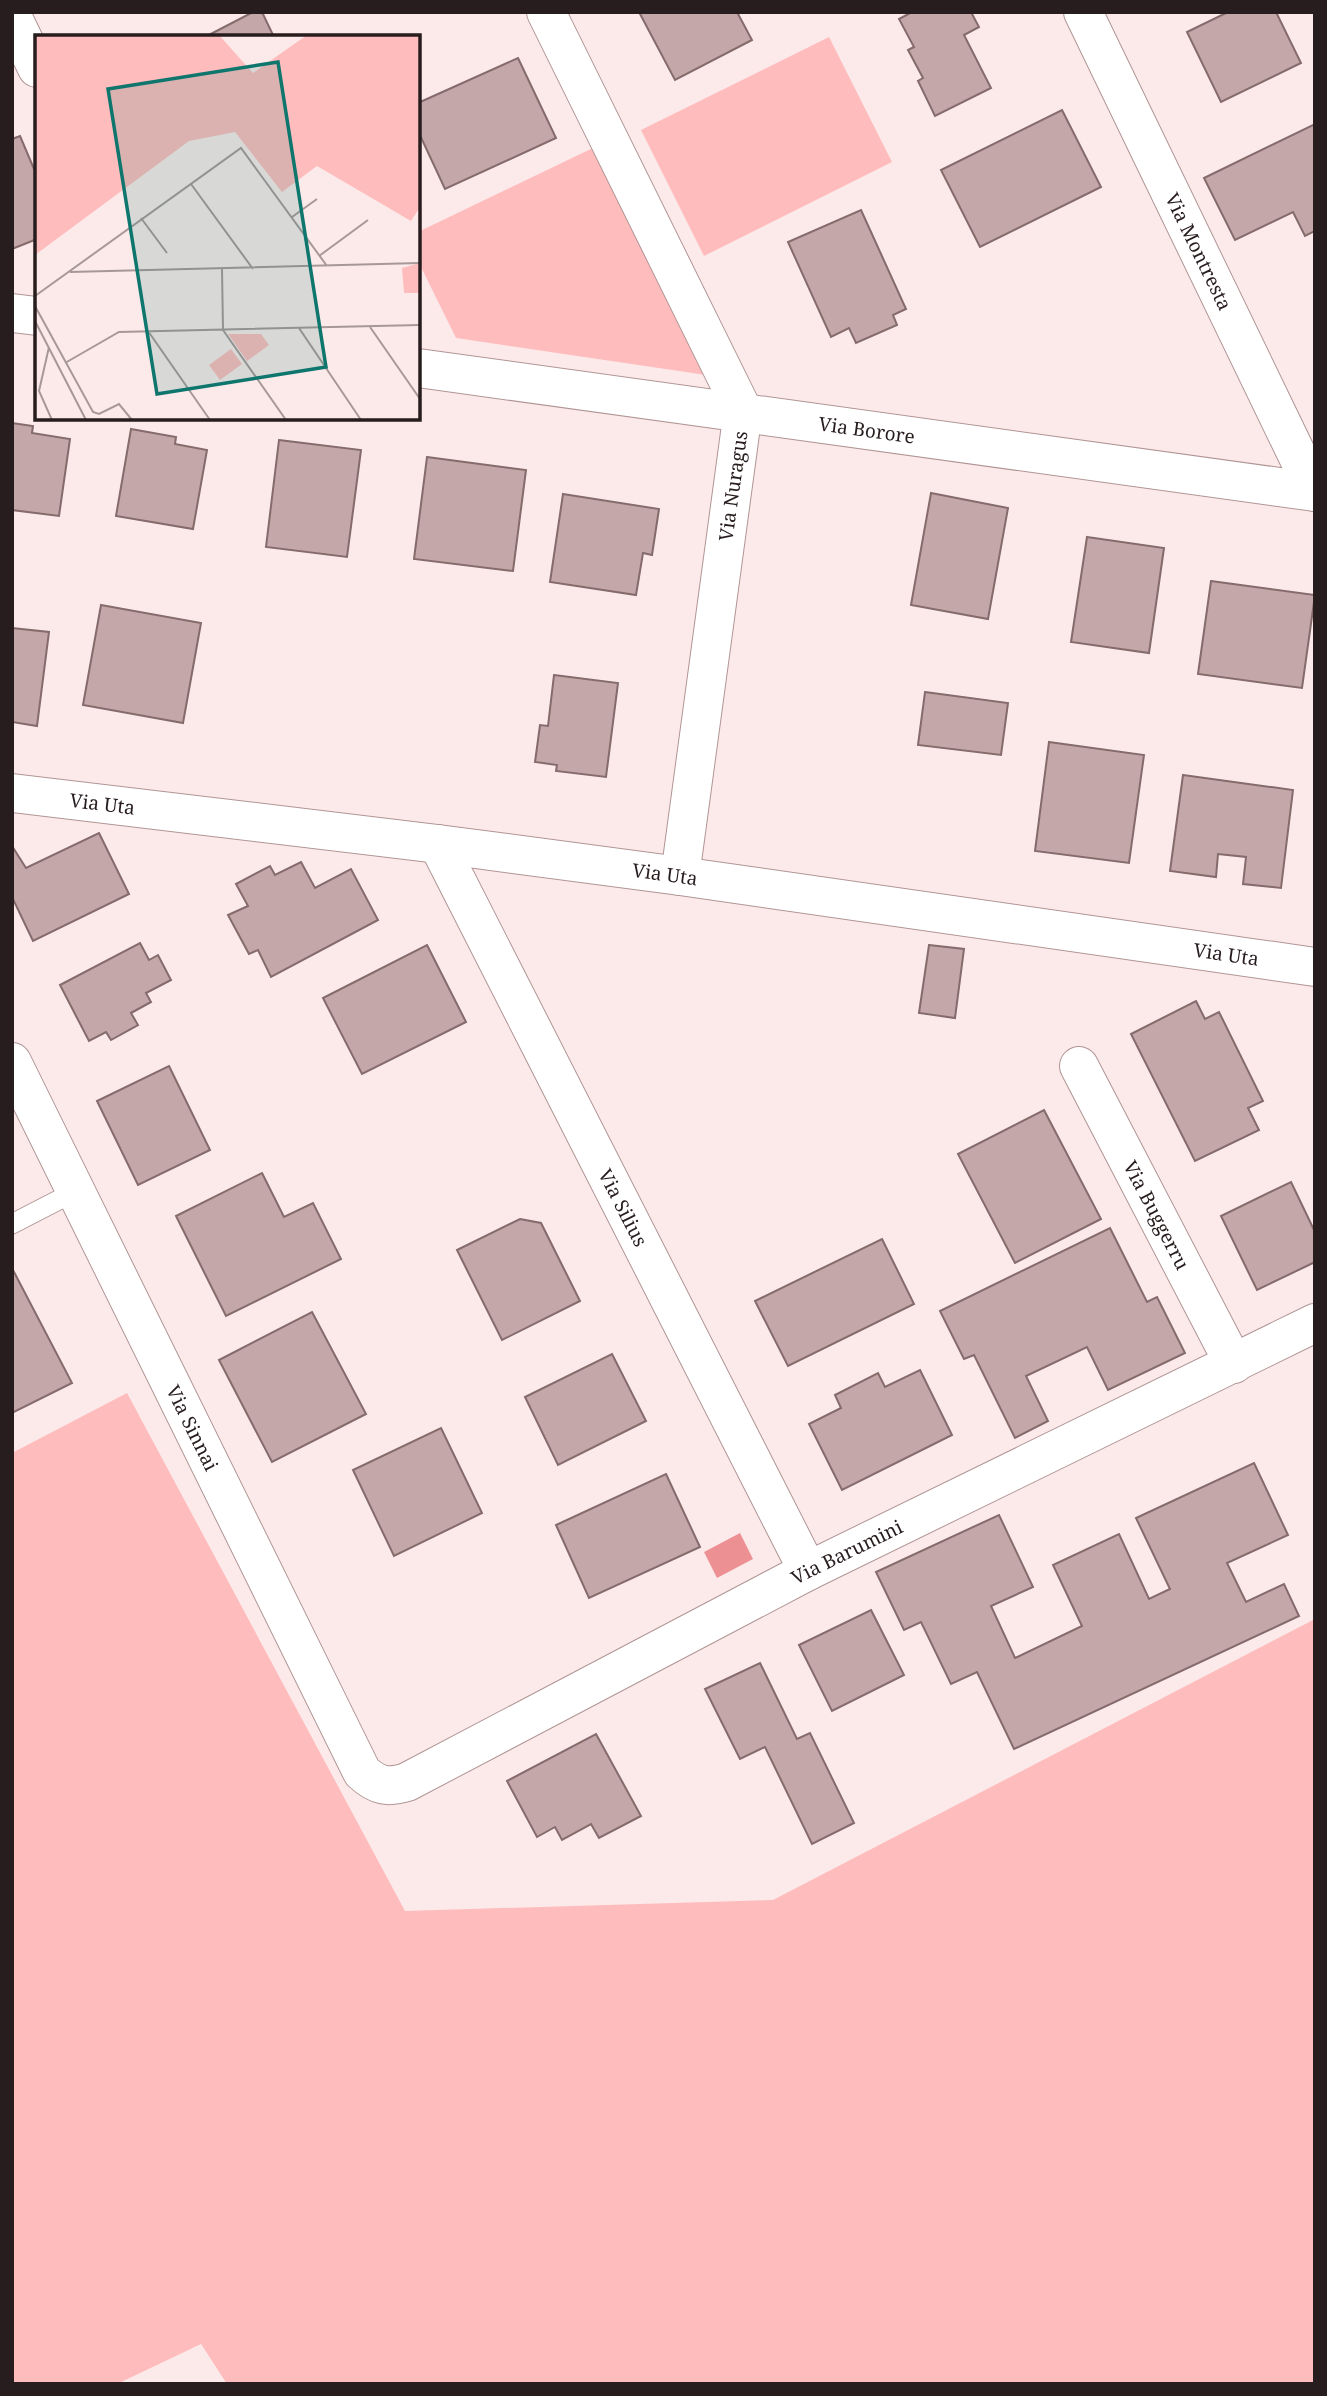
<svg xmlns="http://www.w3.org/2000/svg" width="1327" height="2396" viewBox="0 0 1327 2396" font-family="'Noto Serif',serif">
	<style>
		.green { fill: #ffbcbd }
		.water { fill: #ed9094 }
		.building { fill: #c4a7a8; stroke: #856b6b; stroke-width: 2 }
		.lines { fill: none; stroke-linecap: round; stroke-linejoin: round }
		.lane-casing { stroke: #b19595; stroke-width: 21 }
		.street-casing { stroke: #b19595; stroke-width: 40 }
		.lane { stroke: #fff; stroke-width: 19 }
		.street { stroke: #fff; stroke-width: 38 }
		.labels { text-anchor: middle; stroke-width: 7; stroke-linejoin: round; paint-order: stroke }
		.street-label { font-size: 19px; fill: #281d1e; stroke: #fff }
		.inset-road { fill: none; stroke: #a79898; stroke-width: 2 }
		.view { fill: #0f766e; fill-opacity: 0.15; stroke: #0f766e; stroke-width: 3.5 }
		.inset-edge { fill: none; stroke: #281d1e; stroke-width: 3.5 }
	</style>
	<rect width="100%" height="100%" fill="#fceaea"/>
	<g class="green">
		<polygon points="829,37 892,162 704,256 641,130"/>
		<polygon points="595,147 706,375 456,338 418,261 418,232"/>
		<polygon points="127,1393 405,1911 773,1900 1315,1619 1315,2384 227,2384 201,2344 117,2384 12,2384 12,1453"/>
	</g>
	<polygon class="water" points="740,1533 753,1559 717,1578 704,1552"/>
	<g class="building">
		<polygon points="253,12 262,12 274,37 205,37"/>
		<polygon points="639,12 737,12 752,40 675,80"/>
		<polygon points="912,12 971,12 979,27 964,35 991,88 935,116 918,81 923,78 908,50 914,47 899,19"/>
		<polygon points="1228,12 1276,12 1301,63 1221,102 1187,32"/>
		<polygon points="518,58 556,138 445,189 418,131 418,103"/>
		<polygon points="1062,110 1101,187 980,247 941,170"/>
		<polygon points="1315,124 1315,231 1305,236 1293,212 1235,240 1204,178"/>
		<polygon points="20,136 37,176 37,239 12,249 12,139"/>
		<polygon points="861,210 906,309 893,315 897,325 856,343 849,328 831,337 788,242"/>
		<polygon points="12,423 33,426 32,433 70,439 59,516 12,510"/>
		<polygon points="131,429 176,437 175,444 207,450 193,529 116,516"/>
		<polygon points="279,440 361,450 347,557 266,547"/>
		<polygon points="427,457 526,470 513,571 414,559"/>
		<polygon points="931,493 1008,508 988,619 911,605"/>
		<polygon points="563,494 659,509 652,555 643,553 636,595 550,582"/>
		<polygon points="1087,537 1164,548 1149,653 1071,642"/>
		<polygon points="1211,581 1315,595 1302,688 1198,674"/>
		<polygon points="101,605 201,623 183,723 83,705"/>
		<polygon points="12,628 49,632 37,726 12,722"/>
		<polygon points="554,675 618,683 606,777 556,771 557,765 535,762 540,725 548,726"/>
		<polygon points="925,692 1008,703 1001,755 918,745"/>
		<polygon points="1049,742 1144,755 1129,863 1035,851"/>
		<polygon points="1183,775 1293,790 1281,888 1243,884 1246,857 1218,854 1216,877 1170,871"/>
		<polygon points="99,833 129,894 33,941 12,897 12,846 26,868"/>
		<polygon points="301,862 315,888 351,869 378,920 271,977 258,950 249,954 228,915 248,906 236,884 270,866 275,875"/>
		<polygon points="140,943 149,960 158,955 171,980 146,993 151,1002 131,1013 138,1025 111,1040 106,1032 89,1041 60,985"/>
		<polygon points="427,945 466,1022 362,1074 323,998"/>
		<polygon points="929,945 964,949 955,1018 919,1013"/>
		<polygon points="1196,1001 1205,1019 1219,1012 1263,1101 1248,1108 1259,1130 1195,1161 1131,1034"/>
		<polygon points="169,1066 210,1150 138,1185 97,1101"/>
		<polygon points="1044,1110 1101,1219 1015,1263 958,1154"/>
		<polygon points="262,1173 284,1217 313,1203 341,1259 226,1316 176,1216"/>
		<polygon points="1291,1182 1315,1232 1315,1262 1257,1290 1221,1216"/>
		<polygon points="520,1219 541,1223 580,1301 502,1340 457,1250"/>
		<polygon points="1110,1228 1147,1302 1157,1297 1185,1353 1108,1390 1087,1347 1026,1376 1048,1421 1015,1438 974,1355 964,1359 940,1311"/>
		<polygon points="882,1239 914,1304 788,1366 755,1301"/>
		<polygon points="13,1270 72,1383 12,1413 12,1271"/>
		<polygon points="312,1312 366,1414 272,1462 219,1360"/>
		<polygon points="612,1354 646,1421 558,1465 525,1397"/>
		<polygon points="920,1370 952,1435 842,1490 809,1424 841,1408 835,1395 878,1373 885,1387"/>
		<polygon points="441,1428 482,1513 394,1556 353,1470"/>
		<polygon points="1254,1463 1288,1535 1227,1563 1246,1602 1284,1584 1299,1616 1014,1749 977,1672 951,1684 921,1622 904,1630 876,1572 999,1515 1033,1587 991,1606 1015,1658 1082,1626 1053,1565 1119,1534 1149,1599 1170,1589 1136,1518"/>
		<polygon points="666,1474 700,1547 589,1598 556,1525"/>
		<polygon points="871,1610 904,1675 832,1711 799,1645"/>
		<polygon points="760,1663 797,1739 810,1733 854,1823 812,1844 765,1747 740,1759 705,1689"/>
		<polygon points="596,1734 641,1816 599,1838 591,1824 562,1840 555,1827 537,1837 507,1781"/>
	</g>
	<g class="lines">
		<g class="lane-casing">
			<polyline id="lane" points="12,1224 76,1191"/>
		</g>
		<g class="street-casing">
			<g id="street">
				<polyline points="546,12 743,411 680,876"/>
				<path id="s1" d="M1083,12L1315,492"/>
				<polyline points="12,16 37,68"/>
				<polyline points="12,313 37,316"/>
				<path id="s2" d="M418,368L1315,492"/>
				<path id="s3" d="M12,793L438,844L680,876L1315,967"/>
				<path id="s4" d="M438,844L808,1571"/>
				<path id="s5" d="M12,1062L362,1772C377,1786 388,1788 407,1782L808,1571L1315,1323"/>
				<path id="s6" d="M1079,1066L1234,1364"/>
			</g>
		</g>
		<use href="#lane" class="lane"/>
		<use href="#street" class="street"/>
	</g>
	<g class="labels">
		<g class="street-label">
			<text dy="7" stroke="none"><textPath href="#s1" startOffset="266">Via Montresta</textPath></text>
			<text dy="7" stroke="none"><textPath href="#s2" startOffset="453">Via Borore</textPath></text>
			<text transform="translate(733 486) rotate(-82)" y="7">Via Nuragus</text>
			<text dy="7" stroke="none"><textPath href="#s3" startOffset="91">Via Uta</textPath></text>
			<text dy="7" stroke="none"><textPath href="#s3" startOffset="658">Via Uta</textPath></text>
			<text dy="7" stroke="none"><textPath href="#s3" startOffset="1225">Via Uta</textPath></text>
			<text dy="7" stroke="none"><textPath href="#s4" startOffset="408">Via Silius</textPath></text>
			<text dy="7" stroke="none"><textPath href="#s6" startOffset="168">Via Buggerru</textPath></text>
			<text dy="7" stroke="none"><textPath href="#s5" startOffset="408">Via Sinnai</textPath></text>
			<text dy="7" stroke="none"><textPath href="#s5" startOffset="1337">Via Barumini</textPath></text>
		</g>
	</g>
	<g transform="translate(35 35)">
		<rect width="385" height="385" fill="#fceaea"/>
		<path d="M0,0H184L218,38L272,0H385V172L376,186L282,131L247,157L200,97L154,106L0,220ZM385,228V277L384,258H369L367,233ZM193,299H226L234,310L212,326ZM196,314L207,329L185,345L174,330Z" fill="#ffbcbd"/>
		<path class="inset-road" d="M156,149L218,234M257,182L282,164M106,183L132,218M284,221L333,185M187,234L188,295L251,385M35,237L385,228M0,261L206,113L292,231M0,271L58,377L64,379L84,369L97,385M0,286L51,385M335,292L385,364M264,293L326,385M113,296L175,385M14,312L4,356L17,385M30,328L84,297L385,290"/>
		<path class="view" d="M243,27L291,332L122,359L73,54Z"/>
		<rect width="385" height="385" class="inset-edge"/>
	</g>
	<rect width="1327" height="2396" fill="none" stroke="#281d1e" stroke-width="28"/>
</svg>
